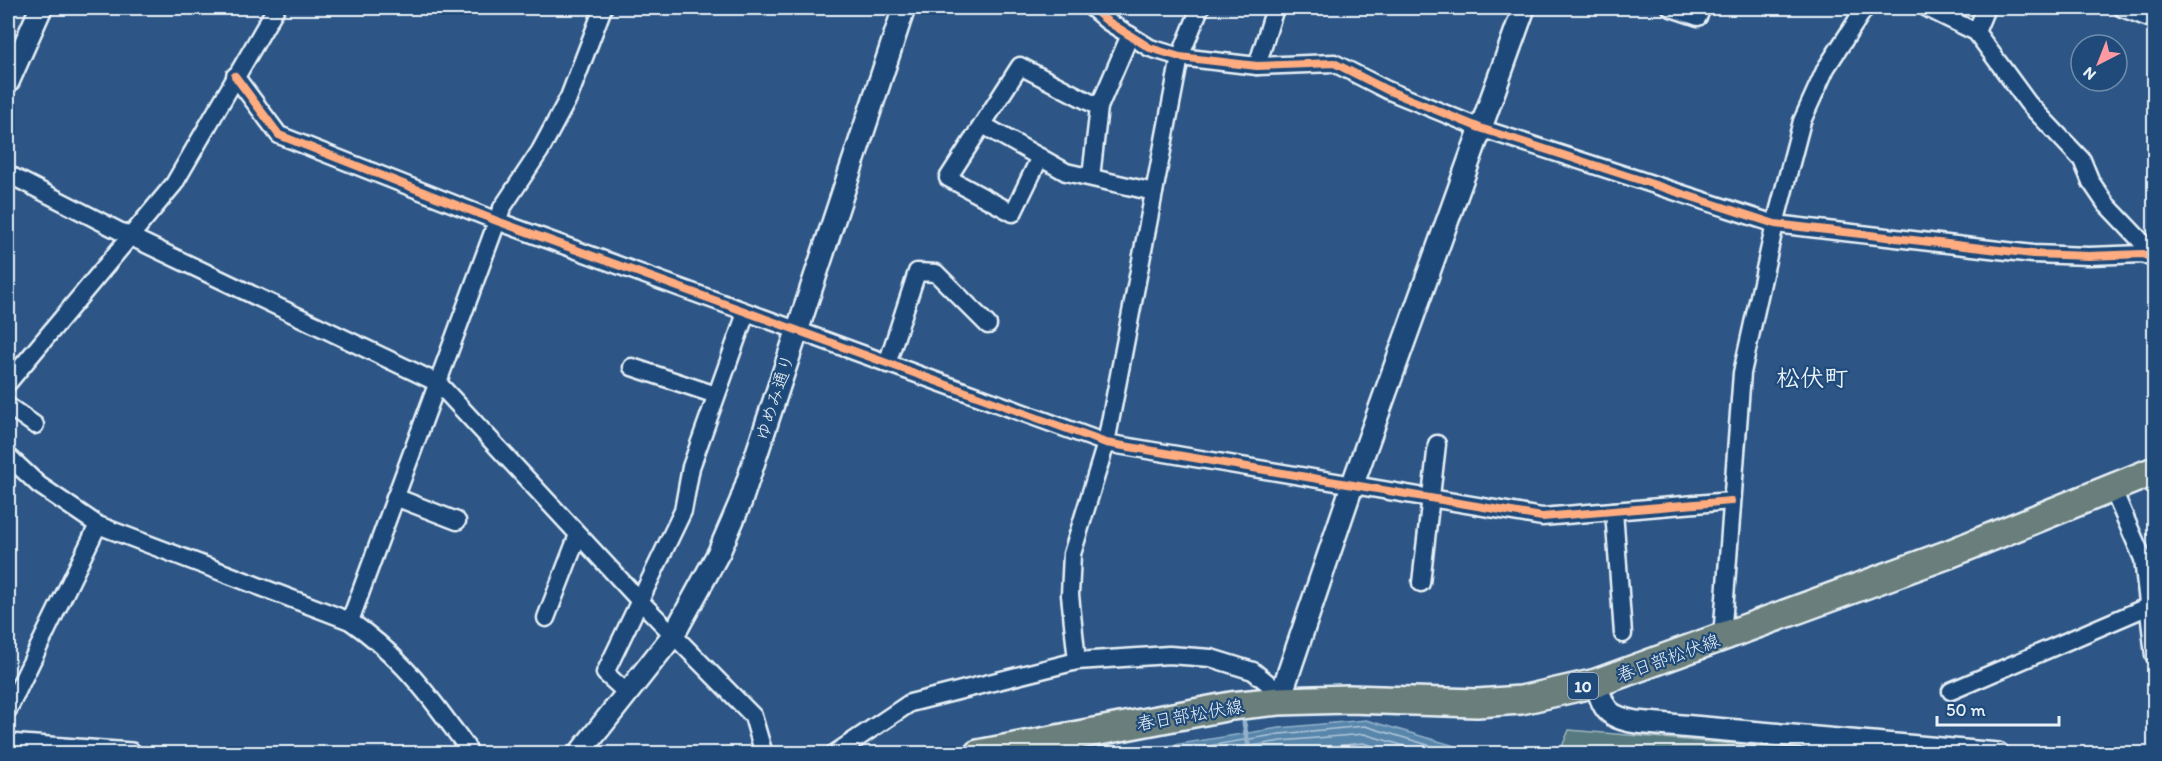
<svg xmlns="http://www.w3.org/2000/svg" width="2162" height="761" viewBox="0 0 2162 761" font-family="Itim,'Klee One',sans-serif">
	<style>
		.green { fill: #567a7f; stroke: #9fb6bc; stroke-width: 1.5 }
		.water { fill: #5986ab; stroke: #92b1ca; stroke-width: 1.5 }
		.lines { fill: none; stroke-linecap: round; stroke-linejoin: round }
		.shore { stroke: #afc6d9; stroke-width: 1.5 }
		.stream { stroke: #92b1ca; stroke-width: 5 }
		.minor-casing { stroke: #e8f1f8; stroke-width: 21 }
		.tertiary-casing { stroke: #e8f1f8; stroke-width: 26 }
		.primary-casing { stroke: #e8f1f8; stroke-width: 32 }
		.minor { stroke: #1f4a7a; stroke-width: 16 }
		.tertiary { stroke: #1f4a7a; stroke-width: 21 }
		.primary { stroke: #6b7f7c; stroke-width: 27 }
		.cycleway-casing { stroke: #1f4a7a; stroke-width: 11 }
		.cycleway { stroke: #ffac80; stroke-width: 8 }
		.labels { text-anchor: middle; stroke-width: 4.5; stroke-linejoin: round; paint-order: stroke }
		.shield { fill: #1f4a7a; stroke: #acbfd2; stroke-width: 1.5 }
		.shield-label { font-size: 16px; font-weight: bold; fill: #e8f1f8 }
		.street-label { font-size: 18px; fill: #e8f1f8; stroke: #1f4a7a }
		.district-label { font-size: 24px; font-weight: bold; fill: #e8f1f8; stroke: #1f4a7a }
	</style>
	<rect width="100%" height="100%" fill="#2d5686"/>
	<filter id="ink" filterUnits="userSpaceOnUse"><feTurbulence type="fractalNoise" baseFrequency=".0167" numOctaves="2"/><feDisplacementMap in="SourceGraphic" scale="12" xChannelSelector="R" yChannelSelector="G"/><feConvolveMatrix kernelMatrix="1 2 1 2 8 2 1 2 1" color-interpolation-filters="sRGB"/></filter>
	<g filter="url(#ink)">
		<polygon class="green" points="1569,730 1824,752 1826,753 1574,753 1561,749"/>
		<polygon class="water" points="1366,720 1479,753 1124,753 1279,728"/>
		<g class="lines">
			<g class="shore">
				<polyline points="1160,754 1280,734 1365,726 1458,754"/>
				<polyline points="1207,754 1281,741 1364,734 1432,754"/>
				<polyline points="1263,754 1363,743 1400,754"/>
			</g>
			<polyline class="stream" points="1244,723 1250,754"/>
			<g class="minor-casing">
				<g id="minor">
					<polyline points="1092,8 1107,21 1150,48 1180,57 1257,66 1334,63 1387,90 1480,128 1775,224 2033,254 2089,256 2143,254 2154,259"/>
					<polyline points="1671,8 1698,17 1702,8"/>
					<polyline points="1927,8 1976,32 2028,103 2082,160 2091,182 2106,204 2143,243 2143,254"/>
					<polyline points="2122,8 2154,20"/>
					<polyline points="1976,32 1986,8"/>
					<polyline points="1257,66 1275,8"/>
					<polyline points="235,76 279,135 497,221 1106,443 1542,517 1731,501"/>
					<polyline points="983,125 1066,172 1154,192"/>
					<polyline points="1040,157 1013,213 948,178 1020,66 1099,107"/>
					<polyline points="8,174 129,236 438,383 640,601 753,716 764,754"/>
					<polyline points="1091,177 1099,107 1130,35"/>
					<polyline points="887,364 917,272 936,273 988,325"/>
					<polyline points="632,367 716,395"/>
					<polyline points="8,383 174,184 276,8"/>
					<polyline points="8,406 35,425"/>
					<path d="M8,456L39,485L98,525L350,621C392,650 419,682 449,723C456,733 465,742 470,754"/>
					<polyline points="2113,490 2143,559 2154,655"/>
					<polyline points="395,497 457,521"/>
					<polyline points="1614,511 1623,634"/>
					<polyline points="1421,583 1437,444"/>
					<polyline points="546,618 578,535"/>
					<polyline points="350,621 502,208 540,151 569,97 603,8"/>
					<polyline points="1722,638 1742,373 1775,224 1802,121 1826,68 1865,8"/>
					<polyline points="1077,661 1070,595 1072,554 1106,443 1180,57 1200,8"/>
					<polyline points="1951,691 2149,606"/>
					<polyline points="628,694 605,673 683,511 691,467 746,313"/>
					<polyline points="8,710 98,525"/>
					<polyline points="834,754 910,703 1077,661 1169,655 1211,658 1253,671 1269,684 1279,701"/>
				</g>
			</g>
			<g class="tertiary-casing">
				<g id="tertiary">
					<polyline points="8,82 41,8"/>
					<path d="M1596,683C1604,710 1607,717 1636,722L1998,754"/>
					<polyline points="1279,701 1352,486 1524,8"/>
					<polyline points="8,745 131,754"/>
					<polyline points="579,754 674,634 719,552 741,501 904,8"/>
				</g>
			</g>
			<g class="primary-casing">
				<polyline id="primary" points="978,754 1231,706 1279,701 1349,699 1477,703 1521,700 1596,683 1949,554 2154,471"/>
			</g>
			<use href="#minor" class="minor"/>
			<use href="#tertiary" class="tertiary"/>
			<use href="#primary" class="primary"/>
			<g class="cycleway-casing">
				<g id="cycleway">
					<polyline points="1092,8 1107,21 1150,48 1180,57 1257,66 1334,63 1387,90 1480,128 1775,224 2033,254 2089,256 2143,254 2154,259"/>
					<polyline points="235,76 279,135 497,221 1106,443 1542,517 1731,501"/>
				</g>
			</g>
			<use href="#cycleway" class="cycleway"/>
		</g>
	</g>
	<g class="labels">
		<rect class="shield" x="1568" y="673" width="30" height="26" rx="4.5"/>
		<g class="shield-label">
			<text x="1583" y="692">10</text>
		</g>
		<g class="street-label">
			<text transform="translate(775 397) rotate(-72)" y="6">ゆめみ通り</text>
			<text transform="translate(1668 658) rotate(-20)" y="6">春日部松伏線</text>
			<text transform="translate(1190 715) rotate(-10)" y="6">春日部松伏線</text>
		</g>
		<g class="district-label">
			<text x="1812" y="386">松伏町</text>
		</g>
	</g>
	<rect width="2162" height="761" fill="none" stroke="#1f4a7a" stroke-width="30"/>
	<rect x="15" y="15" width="2132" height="731" fill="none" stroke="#e8f1f8" stroke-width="2" filter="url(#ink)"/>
	<g transform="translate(2099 63) rotate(222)"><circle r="28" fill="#1f4a7a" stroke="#6f8dac" stroke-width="1.5"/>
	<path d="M0-4.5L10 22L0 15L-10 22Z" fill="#ff9aa2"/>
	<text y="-9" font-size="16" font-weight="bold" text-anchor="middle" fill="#e8f1f8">N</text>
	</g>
	<path d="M1937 716v9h122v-9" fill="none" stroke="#e8f1f8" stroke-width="3"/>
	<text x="1946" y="716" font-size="18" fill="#e8f1f8" stroke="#1f4a7a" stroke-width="4.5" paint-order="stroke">50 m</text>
</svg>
